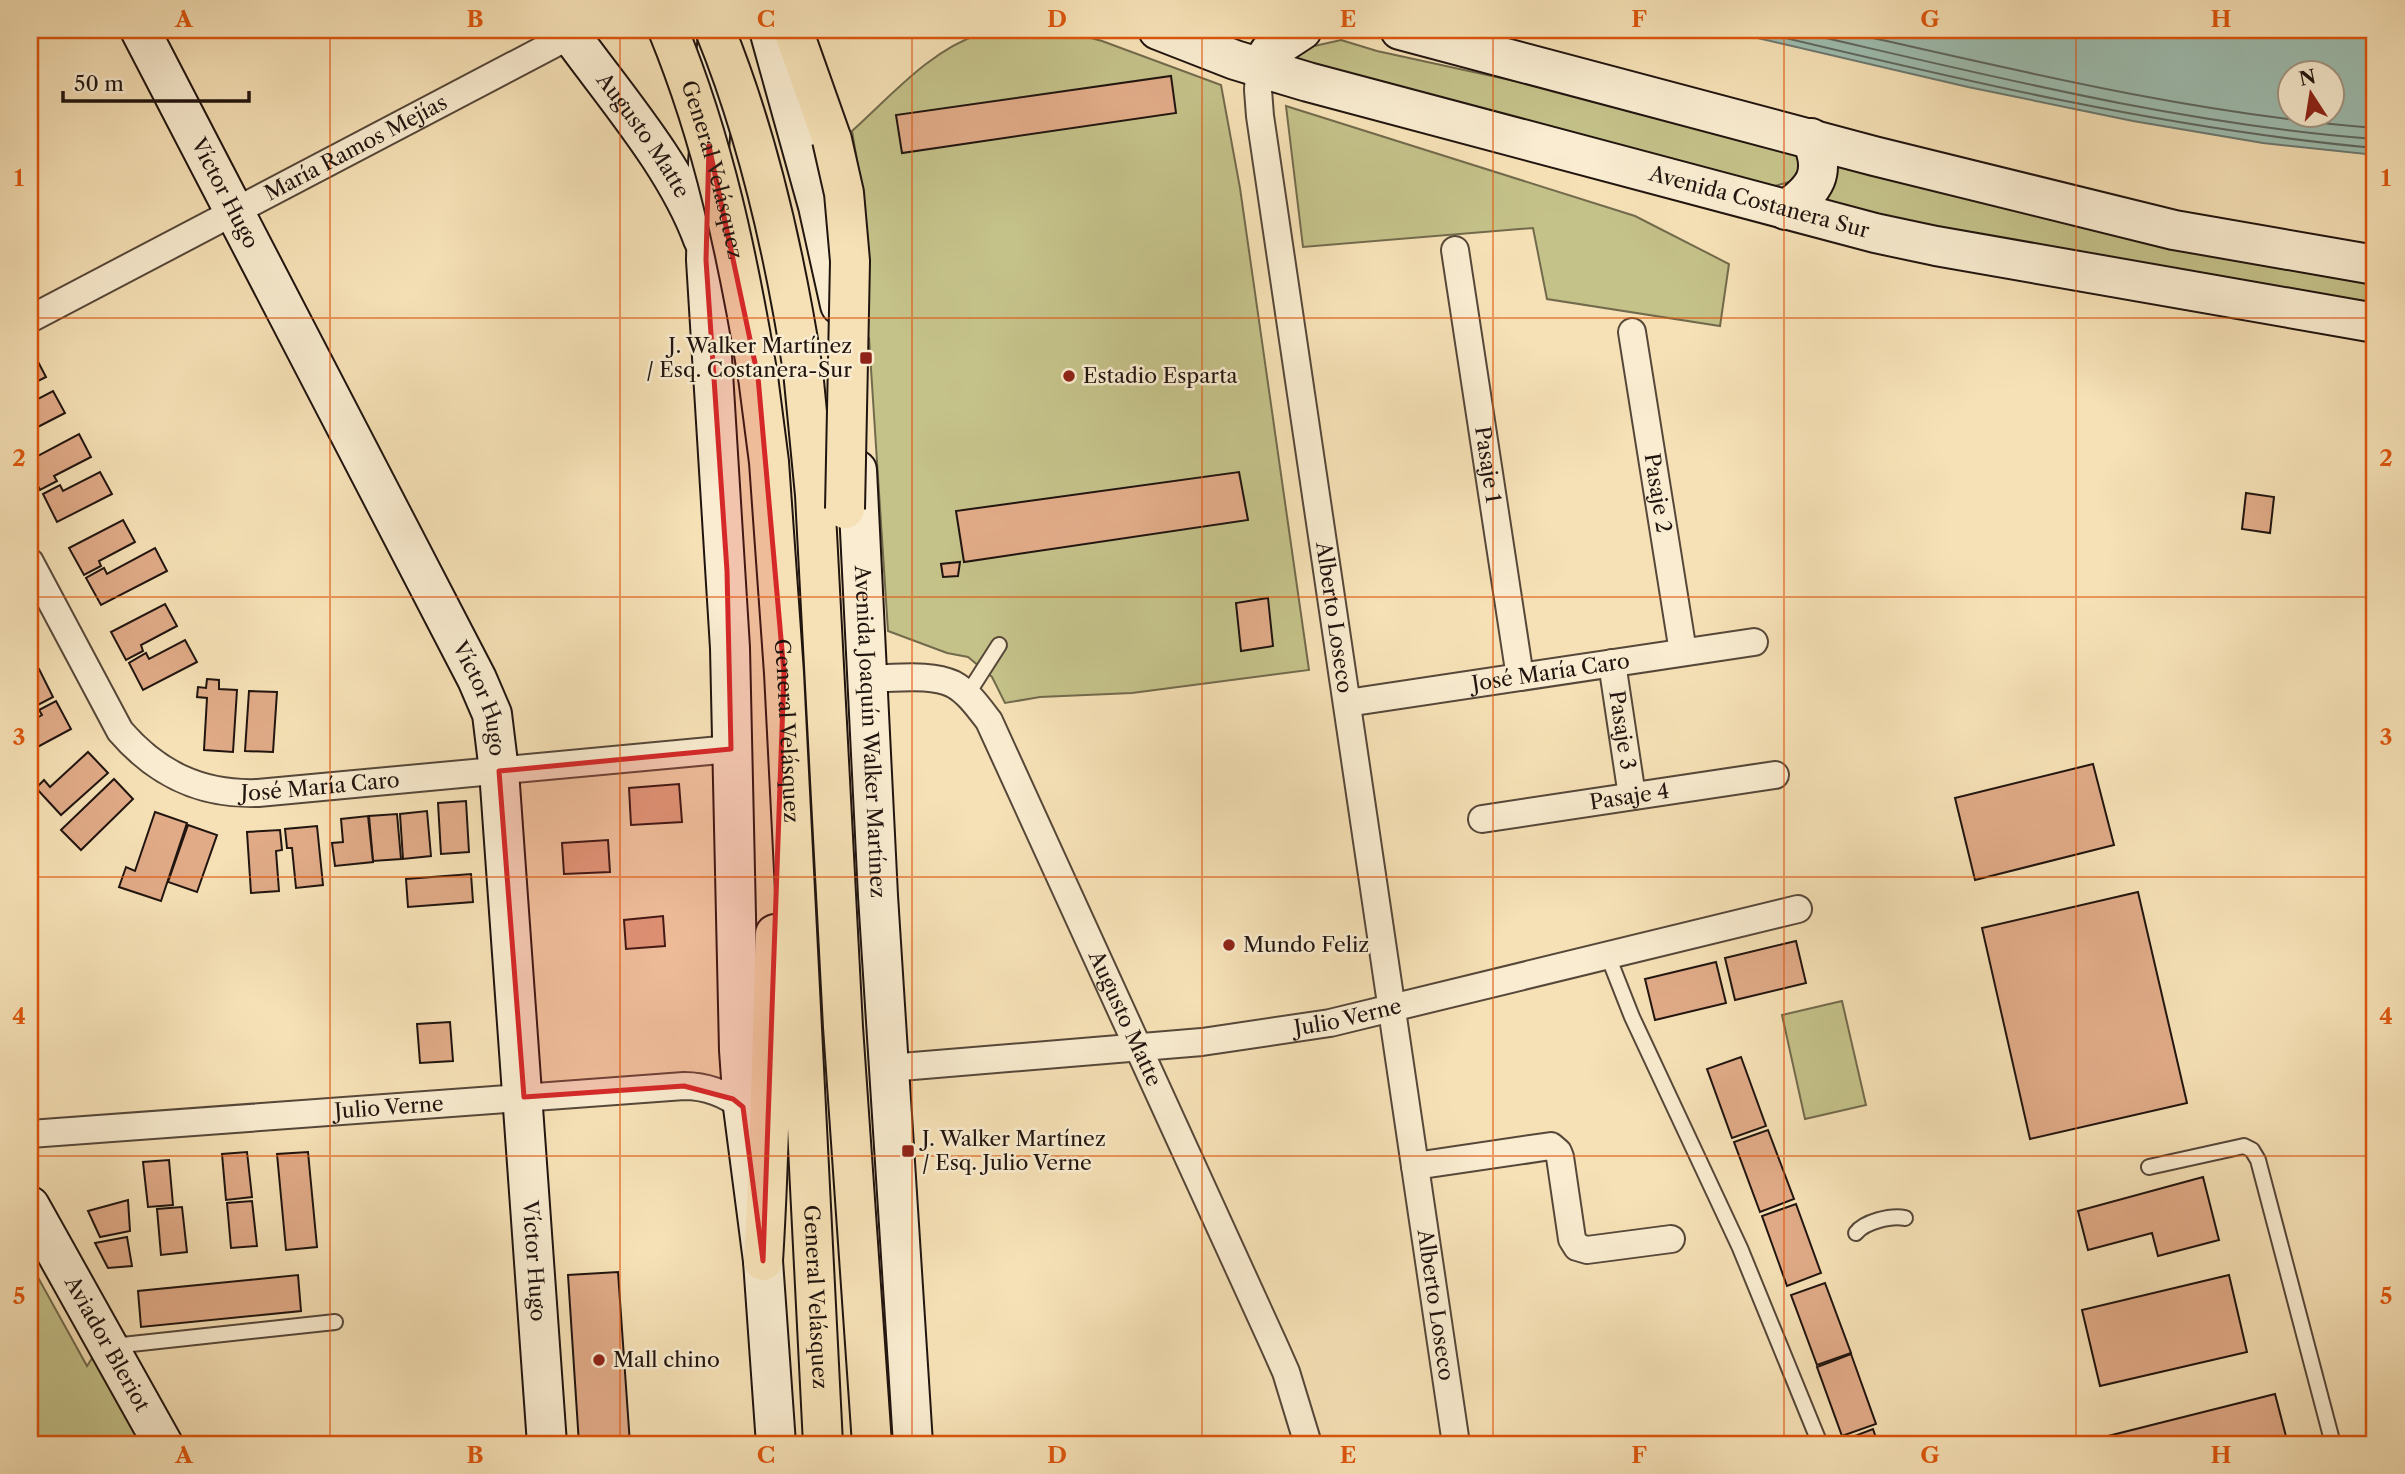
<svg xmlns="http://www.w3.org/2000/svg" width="2405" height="1474" viewBox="0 0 2405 1474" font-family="'Libre Caslon Text',serif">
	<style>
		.green { fill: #c4c189; stroke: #726a4c; stroke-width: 2 }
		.water { fill: #9dbdb0; stroke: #6b7970; stroke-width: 2; fill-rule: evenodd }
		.pier { fill: #f6e1b6 }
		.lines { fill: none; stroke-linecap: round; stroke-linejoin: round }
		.shore { stroke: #5e6860; stroke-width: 2 }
		.building { fill: #e1ab88; stroke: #20140f; stroke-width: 2 }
		.lane-casing { stroke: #564739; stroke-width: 18 }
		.street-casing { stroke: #564739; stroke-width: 30 }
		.secondary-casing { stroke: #20140f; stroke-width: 42 }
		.highway-casing { stroke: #20140f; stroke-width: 42 }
		.lane { stroke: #f9ecd0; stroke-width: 14 }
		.street { stroke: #f9ecd0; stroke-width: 26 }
		.secondary { stroke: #f9ecd0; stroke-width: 38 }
		.highway { stroke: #f6e1b6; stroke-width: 38 }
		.highway-bridge-casing { stroke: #20140f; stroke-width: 42; stroke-linecap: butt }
		.highway-bridge { stroke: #f6e1b6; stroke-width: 38 }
		.marked { fill: #d62828; fill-opacity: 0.2; stroke: #d62828; stroke-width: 5; stroke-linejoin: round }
		.grid { fill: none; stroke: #de560c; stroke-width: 2; stroke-opacity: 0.55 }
		.poi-dot { fill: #8f2418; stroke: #f9ecd0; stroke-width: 2.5 }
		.labels { text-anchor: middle; stroke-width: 5; stroke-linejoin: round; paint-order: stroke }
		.street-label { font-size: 21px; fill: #20140f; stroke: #f9ecd0 }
		.poi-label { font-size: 21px; fill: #20140f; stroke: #f9ecd0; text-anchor: start }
		.neatline { fill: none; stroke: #de560c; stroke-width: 2.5 }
		.grid-label { font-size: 23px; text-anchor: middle; font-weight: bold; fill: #de560c }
	</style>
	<rect width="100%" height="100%" fill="#f6e1b6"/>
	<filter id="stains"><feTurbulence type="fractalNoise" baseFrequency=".00286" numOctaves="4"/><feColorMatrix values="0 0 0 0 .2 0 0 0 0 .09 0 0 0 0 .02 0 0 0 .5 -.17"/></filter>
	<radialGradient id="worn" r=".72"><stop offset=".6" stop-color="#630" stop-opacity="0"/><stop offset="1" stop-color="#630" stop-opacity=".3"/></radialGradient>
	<g class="green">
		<path d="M1007,30H1062L1102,41L1221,85L1240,188L1309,670L1132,693L1040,697L1005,703L992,677L968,657L947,653L888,631L869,338L861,339L863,196L852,131C890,97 930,50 980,34C988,31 998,31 1007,30Z"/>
		<polygon points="1341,40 1377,51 1789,141 1801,164 1796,180 1775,186 1745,181 1285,61 1301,49"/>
		<polygon points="1286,106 1635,216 1729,264 1720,326 1547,299 1533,228 1303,247"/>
		<polygon points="1828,157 2375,279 2375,313 1818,209"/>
		<polygon points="1842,1001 1866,1105 1805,1119 1782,1015"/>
		<polygon points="30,1263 87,1366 98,1349 150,1444 30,1444"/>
	</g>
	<path class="water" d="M1723,30H2375V155L2263,143L2133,121L1968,87ZM2290,74H2332V116H2290Z"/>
	<polygon class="pier" points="2375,71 2375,158 2367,158"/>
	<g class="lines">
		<g class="shore">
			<path d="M1752,30C1957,79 2165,129 2375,148"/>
			<path d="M1791,30C1983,74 2178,124 2375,139"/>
			<path d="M1838,30C2015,70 2194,114 2375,128"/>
		</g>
	</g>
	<g class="building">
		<polygon points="1171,76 1176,113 902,153 896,115"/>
		<polygon points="34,354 46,377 30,385 30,356"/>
		<polygon points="53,391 65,413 30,431 30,403"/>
		<polygon points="79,434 91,457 54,476 57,481 40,490 30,471 30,460"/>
		<polygon points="100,472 112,494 57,522 43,494 60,485 63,491"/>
		<polygon points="1239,472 1248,520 964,562 956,511"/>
		<polygon points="2246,493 2274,497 2270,533 2242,529"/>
		<polygon points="123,520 135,542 99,561 101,566 84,575 69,548"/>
		<polygon points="155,548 167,571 101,605 86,578 104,568 107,574"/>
		<polygon points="960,562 958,576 943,577 941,564"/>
		<polygon points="1268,598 1273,646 1241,651 1236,603"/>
		<polygon points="165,604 177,626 141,645 143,651 126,660 111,632"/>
		<polygon points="185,640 197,662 143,690 129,663 146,653 149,659"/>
		<polygon points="39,669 53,697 36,706 33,701 30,702 30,673"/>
		<polygon points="207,679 219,680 219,689 237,690 233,752 204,750 207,698 197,697 198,687 206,688"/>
		<polygon points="249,691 277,692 273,752 245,751"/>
		<polygon points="56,701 71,729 30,751 30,722 42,715 39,710"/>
		<polygon points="88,752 108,773 61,815 36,788 44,780 50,787"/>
		<polygon points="2093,764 2114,845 1975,880 1955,798"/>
		<polygon points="114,779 133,799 81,850 61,830"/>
		<polygon points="679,784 682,822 631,825 629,788"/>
		<polygon points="466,801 469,852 441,854 438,803"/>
		<polygon points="427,811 431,856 403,859 400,814"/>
		<polygon points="155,812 187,823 161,901 119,887 126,867 135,871"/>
		<polygon points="397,814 401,859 373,861 369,816"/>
		<polygon points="368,816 373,862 335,866 332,843 343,842 341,819"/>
		<polygon points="188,825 217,835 197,892 168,882"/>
		<polygon points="317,826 323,885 296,888 292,848 287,848 285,829"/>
		<polygon points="280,830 282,850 276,851 279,891 251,893 247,832"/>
		<polygon points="608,840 610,872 564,874 562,843"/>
		<polygon points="471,874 473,902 408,907 406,879"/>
		<polygon points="2138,892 2187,1103 2030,1139 1982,928"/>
		<polygon points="663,916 665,946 626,949 624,920"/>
		<polygon points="1796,941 1806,983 1735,1000 1725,958"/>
		<polygon points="1716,962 1726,1003 1655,1020 1645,979"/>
		<polygon points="450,1022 453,1061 420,1063 417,1024"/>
		<polygon points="1741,1057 1766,1126 1732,1138 1707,1069"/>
		<polygon points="1768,1130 1794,1199 1760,1212 1734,1142"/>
		<polygon points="247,1152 252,1197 226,1200 222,1154"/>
		<polygon points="308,1152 317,1247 286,1250 277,1154"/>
		<polygon points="169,1160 173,1205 148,1207 143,1162"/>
		<polygon points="2203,1177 2219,1240 2158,1256 2152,1233 2088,1250 2078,1211"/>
		<polygon points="128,1200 130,1231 100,1237 88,1211"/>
		<polygon points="252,1201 257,1246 231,1248 227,1203"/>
		<polygon points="1796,1204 1821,1273 1787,1286 1762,1216"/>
		<polygon points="182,1207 187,1252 161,1255 157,1209"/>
		<polygon points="127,1237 132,1266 108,1268 95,1243"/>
		<polygon points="618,1272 630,1444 579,1444 568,1275"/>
		<polygon points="298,1275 301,1311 141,1327 138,1291"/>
		<polygon points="2229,1275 2247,1352 2100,1386 2082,1310"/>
		<polygon points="1825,1283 1851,1353 1817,1365 1791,1295"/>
		<polygon points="1851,1354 1876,1424 1842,1436 1817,1367"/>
		<polygon points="2275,1394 2288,1444 2111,1444 2108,1436"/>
		<polygon points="1873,1429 1878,1444 1840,1444 1839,1442"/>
	</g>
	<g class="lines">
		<g class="lane-casing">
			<g id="lane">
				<polyline points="967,695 999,645"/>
				<polyline points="1608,956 1632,1017 1740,1248 1820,1444"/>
				<polyline points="2149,1167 2244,1146 2252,1150 2258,1160 2333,1444"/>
				<path d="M1856,1233C1864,1222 1891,1215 1905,1218"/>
				<polyline points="113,1346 335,1322"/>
			</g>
		</g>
		<g class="street-casing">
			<g id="street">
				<path id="s1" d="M1259,68L1258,90L1260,116L1456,1444"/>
				<path id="s2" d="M1455,250L1520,677"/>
				<path id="s3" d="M30,319L571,35"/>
				<path id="s4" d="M1632,332L1683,652"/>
				<path id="s5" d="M30,562L120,731C157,774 201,795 258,793L731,749"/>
				<path id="s6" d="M1612,663L1632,796"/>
				<path id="s7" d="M869,678C895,679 929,673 953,684C968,692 979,708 989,721L1274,1345L1286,1372L1308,1444"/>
				<path id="s8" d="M1347,703L1754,642"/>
				<path id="s9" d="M1482,819L1775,775"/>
				<path id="s10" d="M889,1068L1202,1042L1330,1023L1798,909"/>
				<path id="s11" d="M30,1134L684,1086C707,1086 725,1093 743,1107"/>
				<polyline points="1415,1166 1551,1146 1558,1152 1560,1157 1572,1239 1577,1247 1587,1250 1671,1239"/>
			</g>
		</g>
		<g class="secondary-casing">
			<g id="secondary">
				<path id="s12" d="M140,30L477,679L492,714L499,771L547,1444"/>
				<path id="s13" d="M567,30C613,94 676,165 703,239"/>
				<polyline points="769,30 818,206 840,305"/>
				<path id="s14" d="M1158,30L1235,60L1308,82L1875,233L1936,246L2375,323"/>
				<polyline points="1400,30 1874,156 2174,230 2375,265"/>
				<polyline points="718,32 708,163 706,260 730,648 739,1050 743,1107 763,1261 776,1444"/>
				<polyline points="1259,68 1270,51 1302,30"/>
				<path d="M1786,210C1815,189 1827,174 1811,138"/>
				<path id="s15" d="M857,470L878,896L913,1444"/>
				<path id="s16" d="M30,1206L163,1444"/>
			</g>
		</g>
		<g class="highway-casing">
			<g id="highway">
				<polyline points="793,30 832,140"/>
				<polyline points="803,371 815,495 843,1027 872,1444"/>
				<path id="s17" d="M758,377L769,462L784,673L823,1444"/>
				<path d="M763,1261C770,1152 771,1043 775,934"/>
			</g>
		</g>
		<use href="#lane" class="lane"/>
		<use href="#street" class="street"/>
		<use href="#secondary" class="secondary"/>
		<use href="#highway" class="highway"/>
		<g class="highway-bridge-casing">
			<g id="highway-bridge">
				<path id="s18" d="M668,30C714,142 738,258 758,377"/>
				<path d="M715,30C759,138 785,255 803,371"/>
				<polyline points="832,140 844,193 850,261 845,509"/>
			</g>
		</g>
		<use href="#highway-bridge" class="highway-bridge"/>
	</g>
	<path class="marked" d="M709,146L758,377L784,673L763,1261L743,1107L733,1099L684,1086L524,1097L499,771L731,749L727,571L706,260Z"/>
	<path class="grid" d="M330,30V1444M620,30V1444M912,30V1444M1202,30V1444M1493,30V1444M1784,30V1444M2076,30V1444M30,318H2375M30,597H2375M30,877H2375M30,1156H2375"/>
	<g class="poi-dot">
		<rect x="859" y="351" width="14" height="14" rx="3.5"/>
		<circle cx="1069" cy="376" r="7"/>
		<circle cx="1229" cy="945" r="7"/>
		<rect x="901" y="1144" width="14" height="14" rx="3.5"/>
		<circle cx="599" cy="1360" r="7"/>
	</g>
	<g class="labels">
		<g class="street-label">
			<text dy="7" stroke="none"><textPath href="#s13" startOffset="130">Augusto Matte</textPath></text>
			<text dy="7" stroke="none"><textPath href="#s3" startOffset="368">María Ramos Mejías</textPath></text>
			<text dy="7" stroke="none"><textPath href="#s18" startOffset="147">General Velásquez</textPath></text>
			<text dy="7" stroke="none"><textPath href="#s12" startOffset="184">Víctor Hugo</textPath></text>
			<text dy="7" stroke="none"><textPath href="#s14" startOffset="626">Avenida Costanera Sur</textPath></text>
			<text dy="7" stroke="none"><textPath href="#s2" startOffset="217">Pasaje 1</textPath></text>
			<text dy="7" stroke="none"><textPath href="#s4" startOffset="163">Pasaje 2</textPath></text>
			<text dy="7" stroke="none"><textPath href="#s1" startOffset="555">Alberto Loseco</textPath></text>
			<text dy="7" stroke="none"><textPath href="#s8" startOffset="206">José María Caro</textPath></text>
			<text dy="7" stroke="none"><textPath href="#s12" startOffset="751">Víctor Hugo</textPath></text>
			<text dy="7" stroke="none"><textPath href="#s17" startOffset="355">General Velásquez</textPath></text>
			<text dy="7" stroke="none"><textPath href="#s6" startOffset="68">Pasaje 3</textPath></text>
			<text dy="7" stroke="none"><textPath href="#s15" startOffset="262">Avenida Joaquín Walker Martínez</textPath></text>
			<text dy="7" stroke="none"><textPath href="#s5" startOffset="411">José María Caro</textPath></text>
			<text dy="7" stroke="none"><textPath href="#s9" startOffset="149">Pasaje 4</textPath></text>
			<text dy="7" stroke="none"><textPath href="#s10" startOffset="462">Julio Verne</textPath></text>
			<text dy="7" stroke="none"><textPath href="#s7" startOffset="464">Augusto Matte</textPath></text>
			<text dy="7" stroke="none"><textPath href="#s11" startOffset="360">Julio Verne</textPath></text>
			<text dy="7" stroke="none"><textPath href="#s12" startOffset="1318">Víctor Hugo</textPath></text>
			<text dy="7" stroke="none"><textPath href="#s17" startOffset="922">General Velásquez</textPath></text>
			<text dy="7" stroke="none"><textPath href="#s1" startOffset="1250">Alberto Loseco</textPath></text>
			<text dy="7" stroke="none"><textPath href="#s16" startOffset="158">Aviador Bleriot</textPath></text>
		</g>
		<g class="poi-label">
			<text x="852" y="353" text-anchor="end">J. Walker Martínez<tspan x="852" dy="24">/ Esq. Costanera-Sur</tspan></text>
			<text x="1083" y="383">Estadio Esparta</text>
			<text x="1243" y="952">Mundo Feliz</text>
			<text x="922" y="1146">J. Walker Martínez<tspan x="922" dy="24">/ Esq. Julio Verne</tspan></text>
			<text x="613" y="1367">Mall chino</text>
		</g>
	</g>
	<rect width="2405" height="1474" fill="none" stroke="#f6e1b6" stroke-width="77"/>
	<g transform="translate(2311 94) rotate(348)"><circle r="33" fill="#f9ecd0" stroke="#a29683" stroke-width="2"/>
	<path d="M0-5L12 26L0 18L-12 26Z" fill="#8f2418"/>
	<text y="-10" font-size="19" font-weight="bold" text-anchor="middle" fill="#20140f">N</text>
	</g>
	<path d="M63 91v10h186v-10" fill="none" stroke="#20140f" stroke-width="3.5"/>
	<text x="74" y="91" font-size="21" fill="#20140f" stroke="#f9ecd0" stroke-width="5" paint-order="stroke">50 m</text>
	<rect x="38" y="38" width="2328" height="1398" class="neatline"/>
	<g class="grid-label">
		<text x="184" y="27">A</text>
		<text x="475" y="27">B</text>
		<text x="766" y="27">C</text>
		<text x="1057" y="27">D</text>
		<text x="1348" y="27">E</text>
		<text x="1639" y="27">F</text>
		<text x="1930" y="27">G</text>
		<text x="2221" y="27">H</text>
		<text x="19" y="186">1</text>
		<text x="2386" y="186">1</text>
		<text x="19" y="466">2</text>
		<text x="2386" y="466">2</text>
		<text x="19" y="745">3</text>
		<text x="2386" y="745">3</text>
		<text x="19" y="1024">4</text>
		<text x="2386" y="1024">4</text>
		<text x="19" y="1304">5</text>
		<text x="2386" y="1304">5</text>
		<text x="184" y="1463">A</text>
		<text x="475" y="1463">B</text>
		<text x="766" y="1463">C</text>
		<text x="1057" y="1463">D</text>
		<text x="1348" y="1463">E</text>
		<text x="1639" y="1463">F</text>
		<text x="1930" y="1463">G</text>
		<text x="2221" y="1463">H</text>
	</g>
	<rect width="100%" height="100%" filter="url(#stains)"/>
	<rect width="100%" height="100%" fill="url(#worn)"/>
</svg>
